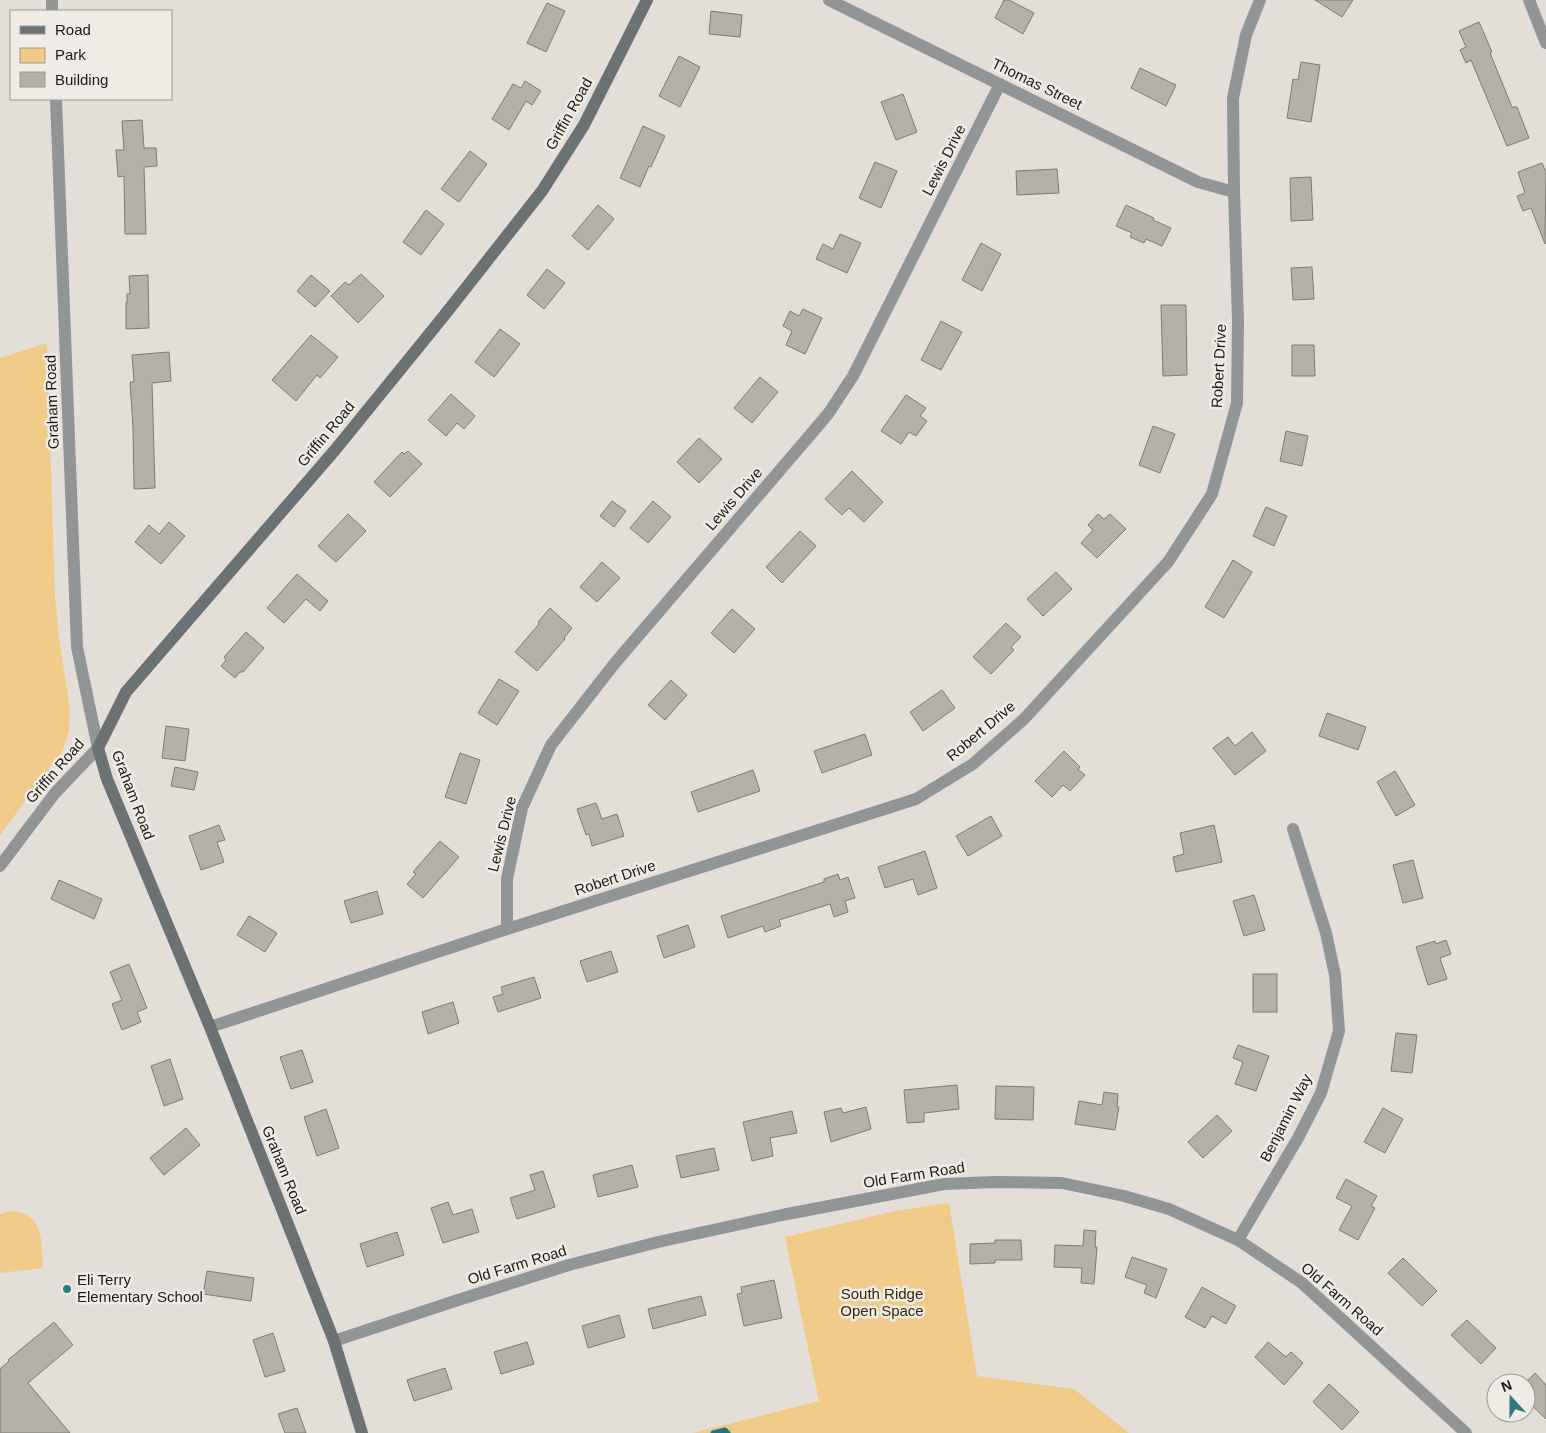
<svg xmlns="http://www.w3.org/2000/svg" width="1546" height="1433" viewBox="0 0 1546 1433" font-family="Arial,sans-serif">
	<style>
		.green { fill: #f0ca88 }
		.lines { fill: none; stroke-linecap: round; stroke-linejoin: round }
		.stream { stroke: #25757f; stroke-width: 5 }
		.building { fill: #b5b1aa; stroke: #7e7a74 }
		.street { stroke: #919596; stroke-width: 12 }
		.secondary { stroke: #6c7273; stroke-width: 12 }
		.poi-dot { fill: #317883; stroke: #f0ece5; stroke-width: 2 }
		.labels { text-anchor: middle; stroke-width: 5; stroke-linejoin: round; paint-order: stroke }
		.street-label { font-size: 15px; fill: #1c1a18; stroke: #f0ece5 }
		.poi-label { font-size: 15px; fill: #1c1a18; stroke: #f0ece5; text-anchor: start }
		.park-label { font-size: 15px; fill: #392808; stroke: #f0ece5 }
	</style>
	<rect width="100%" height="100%" fill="#e3dfd8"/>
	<g class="green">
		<polygon points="47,343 55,597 59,637 70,710 69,731 63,750 0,835 0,358"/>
		<polygon points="949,1203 977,1376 1074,1389 1129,1433 693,1433 819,1401 785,1237 895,1211"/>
		<path d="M12,1211C45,1214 41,1243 43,1268L0,1273V1214Z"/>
	</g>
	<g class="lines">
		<polyline class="stream" points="713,1433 725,1430 728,1433"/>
	</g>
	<g class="building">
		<polygon points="1004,0 1009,0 1034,13 1023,34 995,18"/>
		<polygon points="1315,0 1353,0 1342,17"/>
		<polygon points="547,3 565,11 546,52 527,43"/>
		<polygon points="711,11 742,15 740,37 709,34"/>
		<polygon points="1479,22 1492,52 1490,53 1512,107 1517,107 1529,138 1507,146 1471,60 1466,63 1460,50 1466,47 1459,31"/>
		<polygon points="679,56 700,67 680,107 659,96"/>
		<polygon points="1301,62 1320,65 1311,122 1287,118 1293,79 1298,80"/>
		<polygon points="1140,68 1176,85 1166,106 1131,88"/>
		<polygon points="525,81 541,91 532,105 526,101 509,130 492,119 513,84 521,88"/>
		<polygon points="903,94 917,132 896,140 881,102"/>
		<polygon points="142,120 144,148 156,148 157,166 144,167 146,234 125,234 124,176 118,177 116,150 124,150 122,121"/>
		<polygon points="643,126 665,136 651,167 649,166 640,187 620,178"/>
		<polygon points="470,151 487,164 459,202 441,189"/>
		<polygon points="875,162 897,171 881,208 859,198"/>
		<polygon points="1542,163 1546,172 1545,244 1531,208 1523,211 1517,196 1525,193 1518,172"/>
		<polygon points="1057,169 1059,193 1017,195 1016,171"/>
		<polygon points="1311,177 1313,220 1291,221 1290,178"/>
		<polygon points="598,205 614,219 588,250 572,236"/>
		<polygon points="1126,205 1154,218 1153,220 1171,228 1162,246 1146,239 1144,243 1130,237 1132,233 1116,226"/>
		<polygon points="426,210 444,224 421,255 403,242"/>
		<polygon points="840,234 861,243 847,273 816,259 823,244 833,249"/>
		<polygon points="981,243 1001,254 982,291 962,280"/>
		<polygon points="1312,267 1314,299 1293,300 1291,268"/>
		<polygon points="547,269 565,283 544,309 527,295"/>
		<polygon points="361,274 384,296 358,323 331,296 345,282 349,285"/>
		<polygon points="148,275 149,328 126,329 126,303 127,303 127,294 130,294 129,276"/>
		<polygon points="311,275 330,291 315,307 297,291"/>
		<polygon points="1161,305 1186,305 1187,375 1163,376"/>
		<polygon points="803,309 822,318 805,354 786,345 792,331 783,326 790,311 799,316"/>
		<polygon points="941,321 962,332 941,370 921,360"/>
		<polygon points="500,329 520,344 494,377 475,362"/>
		<polygon points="311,335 338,357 320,378 317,375 296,401 272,380"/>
		<polygon points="1292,345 1314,345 1315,376 1292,376"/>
		<polygon points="169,352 171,381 152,383 155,488 134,489 133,428 130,382 134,382 132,355"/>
		<polygon points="760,377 778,392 752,423 734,408"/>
		<polygon points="451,394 475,416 464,429 457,423 446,436 428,420"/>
		<polygon points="906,395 926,408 920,416 927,421 916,436 909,432 901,444 881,431"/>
		<polygon points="1153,426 1175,434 1160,473 1139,465"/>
		<polygon points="1286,431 1308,436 1302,466 1280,461"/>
		<polygon points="699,438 722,459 699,483 677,462"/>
		<polygon points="408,451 422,464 390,497 374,482 402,452 404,454"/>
		<polygon points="852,471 883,502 864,522 849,508 842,515 825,499"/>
		<polygon points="612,501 626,511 614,527 600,516"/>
		<polygon points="653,501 671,517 648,543 630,528"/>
		<polygon points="1266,507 1287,516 1274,546 1253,536"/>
		<polygon points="348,514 366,531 336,562 318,546"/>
		<polygon points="1098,514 1104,519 1110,514 1126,529 1097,558 1081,543 1093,530 1088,525"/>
		<polygon points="169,522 185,536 161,564 135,542 149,525 159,534"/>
		<polygon points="800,531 816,546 782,583 766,567"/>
		<polygon points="1233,560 1252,572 1224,618 1205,607"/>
		<polygon points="602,562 620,578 597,602 580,587"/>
		<polygon points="1056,572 1072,589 1043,616 1027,599"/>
		<polygon points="297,574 328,601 320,611 306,599 284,623 267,608"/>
		<polygon points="550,608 572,628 564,638 565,639 537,671 515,652 539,624 538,622"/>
		<polygon points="732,609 755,629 734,653 711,633"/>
		<polygon points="1006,623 1021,637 1011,647 1014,650 991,674 973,657"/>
		<polygon points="246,632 264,648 243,672 240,672 235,678 221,666 226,660 224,657"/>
		<polygon points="499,679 519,691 497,725 478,713"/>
		<polygon points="671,680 687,695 665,720 648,705"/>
		<polygon points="942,690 955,708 923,731 910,712"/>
		<polygon points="1327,713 1366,727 1358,750 1319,736"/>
		<polygon points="166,726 189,729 185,761 162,758"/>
		<polygon points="1252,732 1266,751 1235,775 1213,748 1228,737 1235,746"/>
		<polygon points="865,734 872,755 822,773 814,751"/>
		<polygon points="1064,751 1080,767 1078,769 1085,775 1070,791 1063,785 1052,797 1035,781"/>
		<polygon points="460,753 480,760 466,804 445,797"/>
		<polygon points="175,767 198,772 194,790 171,786"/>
		<polygon points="753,770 760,791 698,812 691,792"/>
		<polygon points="1395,771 1415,805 1396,816 1377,782"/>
		<polygon points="596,803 602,819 617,814 624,836 592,846 589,834 586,835 577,809"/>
		<polygon points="991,816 1002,836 968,856 956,836"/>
		<polygon points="219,825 225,840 217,842 224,862 201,870 189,836"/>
		<polygon points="1214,825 1222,862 1176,872 1173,857 1184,854 1180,833"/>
		<polygon points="440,841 459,857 423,898 407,884 416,874 413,872"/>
		<polygon points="925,851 937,888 918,895 913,879 885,888 878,867"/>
		<polygon points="1413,860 1423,898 1403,903 1393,865"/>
		<polygon points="838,874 840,880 848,877 855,898 845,901 848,912 834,917 830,904 779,920 781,926 765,932 763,926 728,938 721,916 824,882 824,879"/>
		<polygon points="59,880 102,899 94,919 51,899"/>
		<polygon points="377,891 383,914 351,923 344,901"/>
		<polygon points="1254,895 1265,930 1244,936 1233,901"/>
		<polygon points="249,916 277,933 265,952 237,935"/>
		<polygon points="688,925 695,947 664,958 657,936"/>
		<polygon points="1446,940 1451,954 1440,958 1447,979 1428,985 1416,947 1435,941 1436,944"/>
		<polygon points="611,951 618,972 587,982 580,961"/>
		<polygon points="129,964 147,1008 137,1012 141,1022 122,1030 112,1004 122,1000 110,972"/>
		<rect x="1253" y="974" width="24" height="38"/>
		<polygon points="534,977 541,998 498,1012 493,997 503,994 501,987"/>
		<polygon points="453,1002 459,1023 428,1034 422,1012"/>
		<polygon points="1396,1033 1417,1035 1412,1073 1391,1071"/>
		<polygon points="1238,1045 1269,1056 1256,1091 1235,1084 1243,1062 1233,1058"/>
		<polygon points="302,1050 313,1082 291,1089 280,1057"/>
		<polygon points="170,1059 183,1099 164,1106 151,1066"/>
		<polygon points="957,1085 959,1109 924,1113 924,1122 907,1123 904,1090"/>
		<polygon points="996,1086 1034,1087 1033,1120 995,1119"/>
		<polygon points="1104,1092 1118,1094 1117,1107 1119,1107 1115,1130 1075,1124 1079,1101 1102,1105"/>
		<polygon points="866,1107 871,1129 831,1142 824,1112 841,1108 843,1113"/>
		<polygon points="1383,1108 1403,1119 1385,1153 1364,1142"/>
		<polygon points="326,1109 339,1148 317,1156 304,1117"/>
		<polygon points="792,1111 797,1133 770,1138 773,1156 752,1161 743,1122"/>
		<polygon points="1217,1115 1232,1131 1203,1158 1188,1142"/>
		<polygon points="186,1128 200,1145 164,1175 150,1158"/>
		<polygon points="714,1148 719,1170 681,1178 676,1156"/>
		<polygon points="632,1165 638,1187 598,1197 593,1175"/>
		<polygon points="543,1171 555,1207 517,1219 510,1198 535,1190 530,1175"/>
		<polygon points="1346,1179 1377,1196 1371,1206 1375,1208 1358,1240 1339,1230 1352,1206 1336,1198"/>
		<polygon points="448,1202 453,1215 472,1209 479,1232 443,1243 431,1208"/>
		<polygon points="1084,1230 1096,1231 1095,1247 1097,1247 1094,1284 1081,1283 1082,1268 1054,1267 1055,1245 1083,1246"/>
		<polygon points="397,1232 404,1255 367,1267 360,1244"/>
		<polygon points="995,1240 1021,1240 1022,1260 995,1260 995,1263 970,1264 970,1244 995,1243"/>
		<polygon points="1132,1257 1167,1269 1156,1298 1144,1293 1147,1285 1125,1277"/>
		<polygon points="1403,1258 1437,1291 1422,1306 1388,1273"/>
		<polygon points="207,1271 254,1278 251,1301 203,1294"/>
		<polygon points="774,1280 782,1318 744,1326 737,1294 742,1293 741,1287"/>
		<polygon points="1202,1287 1236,1306 1226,1324 1212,1316 1205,1328 1185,1317"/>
		<polygon points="701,1296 706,1315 653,1329 648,1309"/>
		<polygon points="619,1315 625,1337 588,1348 582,1326"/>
		<polygon points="1467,1320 1496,1348 1481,1364 1451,1335"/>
		<polygon points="54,1322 73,1345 28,1383 70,1433 0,1433 0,1369 9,1361 8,1360"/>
		<polygon points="273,1333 285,1371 265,1377 253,1340"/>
		<polygon points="527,1342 534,1364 501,1374 494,1352"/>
		<polygon points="1268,1342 1286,1357 1291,1352 1303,1363 1284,1385 1255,1357"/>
		<polygon points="445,1368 452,1389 414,1401 407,1380"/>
		<polygon points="1535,1373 1546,1385 1546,1419 1526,1400 1526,1382"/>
		<polygon points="1329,1384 1359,1412 1342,1430 1313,1402"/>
		<polygon points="297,1408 306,1433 285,1433 278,1414"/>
	</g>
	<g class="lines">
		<g class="street">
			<polyline points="52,0 52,11"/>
			<polyline points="829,0 1198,182 1234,192"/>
			<polyline points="1529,0 1546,43"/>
			<polyline points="0,866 55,793 98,748 77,647 56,99"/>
			<polyline points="507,929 507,879 522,808 551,745 615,663 828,414 853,376 1000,84"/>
			<polyline points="210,1027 507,929 916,799 973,764 1024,719 1168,562 1212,494 1237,403 1238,322 1234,192 1233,98 1246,35 1260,0"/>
			<polyline points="1238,1240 1298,1138 1321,1093 1339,1031 1335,975 1326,933 1293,829"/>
			<polyline points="334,1341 455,1301 569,1265 658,1242 782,1215 944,1184 996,1182 1062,1183 1124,1196 1169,1209 1238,1240 1302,1283 1466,1433"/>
		</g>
		<polyline class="secondary" points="362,1433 334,1341 210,1027 107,779 98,748 126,692 335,450 443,317 542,191 584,125 647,0"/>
	</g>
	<circle class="poi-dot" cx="67" cy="1289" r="5"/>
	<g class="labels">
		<g class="street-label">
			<text transform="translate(1037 84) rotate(26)" y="5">Thomas Street</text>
			<text transform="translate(569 114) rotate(-61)" y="5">Griffin Road</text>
			<text transform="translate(944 160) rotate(-63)" y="5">Lewis Drive</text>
			<text transform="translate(1219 366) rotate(-87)" y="5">Robert Drive</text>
			<text transform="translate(52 402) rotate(-92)" y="5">Graham Road</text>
			<text transform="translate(326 434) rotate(-50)" y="5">Griffin Road</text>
			<text transform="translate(734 499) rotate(-49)" y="5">Lewis Drive</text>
			<text transform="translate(981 731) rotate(-40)" y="5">Robert Drive</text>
			<text transform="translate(55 771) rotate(-49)" y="5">Griffin Road</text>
			<text transform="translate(133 795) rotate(69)" y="5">Graham Road</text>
			<text transform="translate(502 834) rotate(-76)" y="5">Lewis Drive</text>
			<text transform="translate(615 878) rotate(-18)" y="5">Robert Drive</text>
			<text transform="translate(1286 1118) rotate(-63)" y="5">Benjamin Way</text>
			<text transform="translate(284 1170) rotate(68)" y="5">Graham Road</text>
			<text transform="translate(914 1175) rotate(-9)" y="5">Old Farm Road</text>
			<text transform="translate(517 1265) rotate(-17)" y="5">Old Farm Road</text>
			<text transform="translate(1342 1299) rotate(41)" y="5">Old Farm Road</text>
		</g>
		<g class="poi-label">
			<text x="77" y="1285">Eli Terry<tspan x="77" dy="17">Elementary School</tspan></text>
		</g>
		<g class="park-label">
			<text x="882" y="1299">South Ridge<tspan x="882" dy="17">Open Space</tspan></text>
		</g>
	</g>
	<rect x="10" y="10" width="162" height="90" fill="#f0ece5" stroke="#9b9893"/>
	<rect x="20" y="26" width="25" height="8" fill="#6c7273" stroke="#9b9893"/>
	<text x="55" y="35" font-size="15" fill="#1c1a18">Road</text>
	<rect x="20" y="48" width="25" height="15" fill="#f0ca88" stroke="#9b9893"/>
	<text x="55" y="60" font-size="15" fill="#1c1a18">Park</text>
	<rect x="20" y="72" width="25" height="15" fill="#b5b1aa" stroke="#9b9893"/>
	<text x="55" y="85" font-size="15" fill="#1c1a18">Building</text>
	<g transform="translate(1511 1398) rotate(339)"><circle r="24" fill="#f0ece5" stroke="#9b9893"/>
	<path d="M0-4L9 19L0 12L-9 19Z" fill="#317883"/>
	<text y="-8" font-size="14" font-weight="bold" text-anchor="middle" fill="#1c1a18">N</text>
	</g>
</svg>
